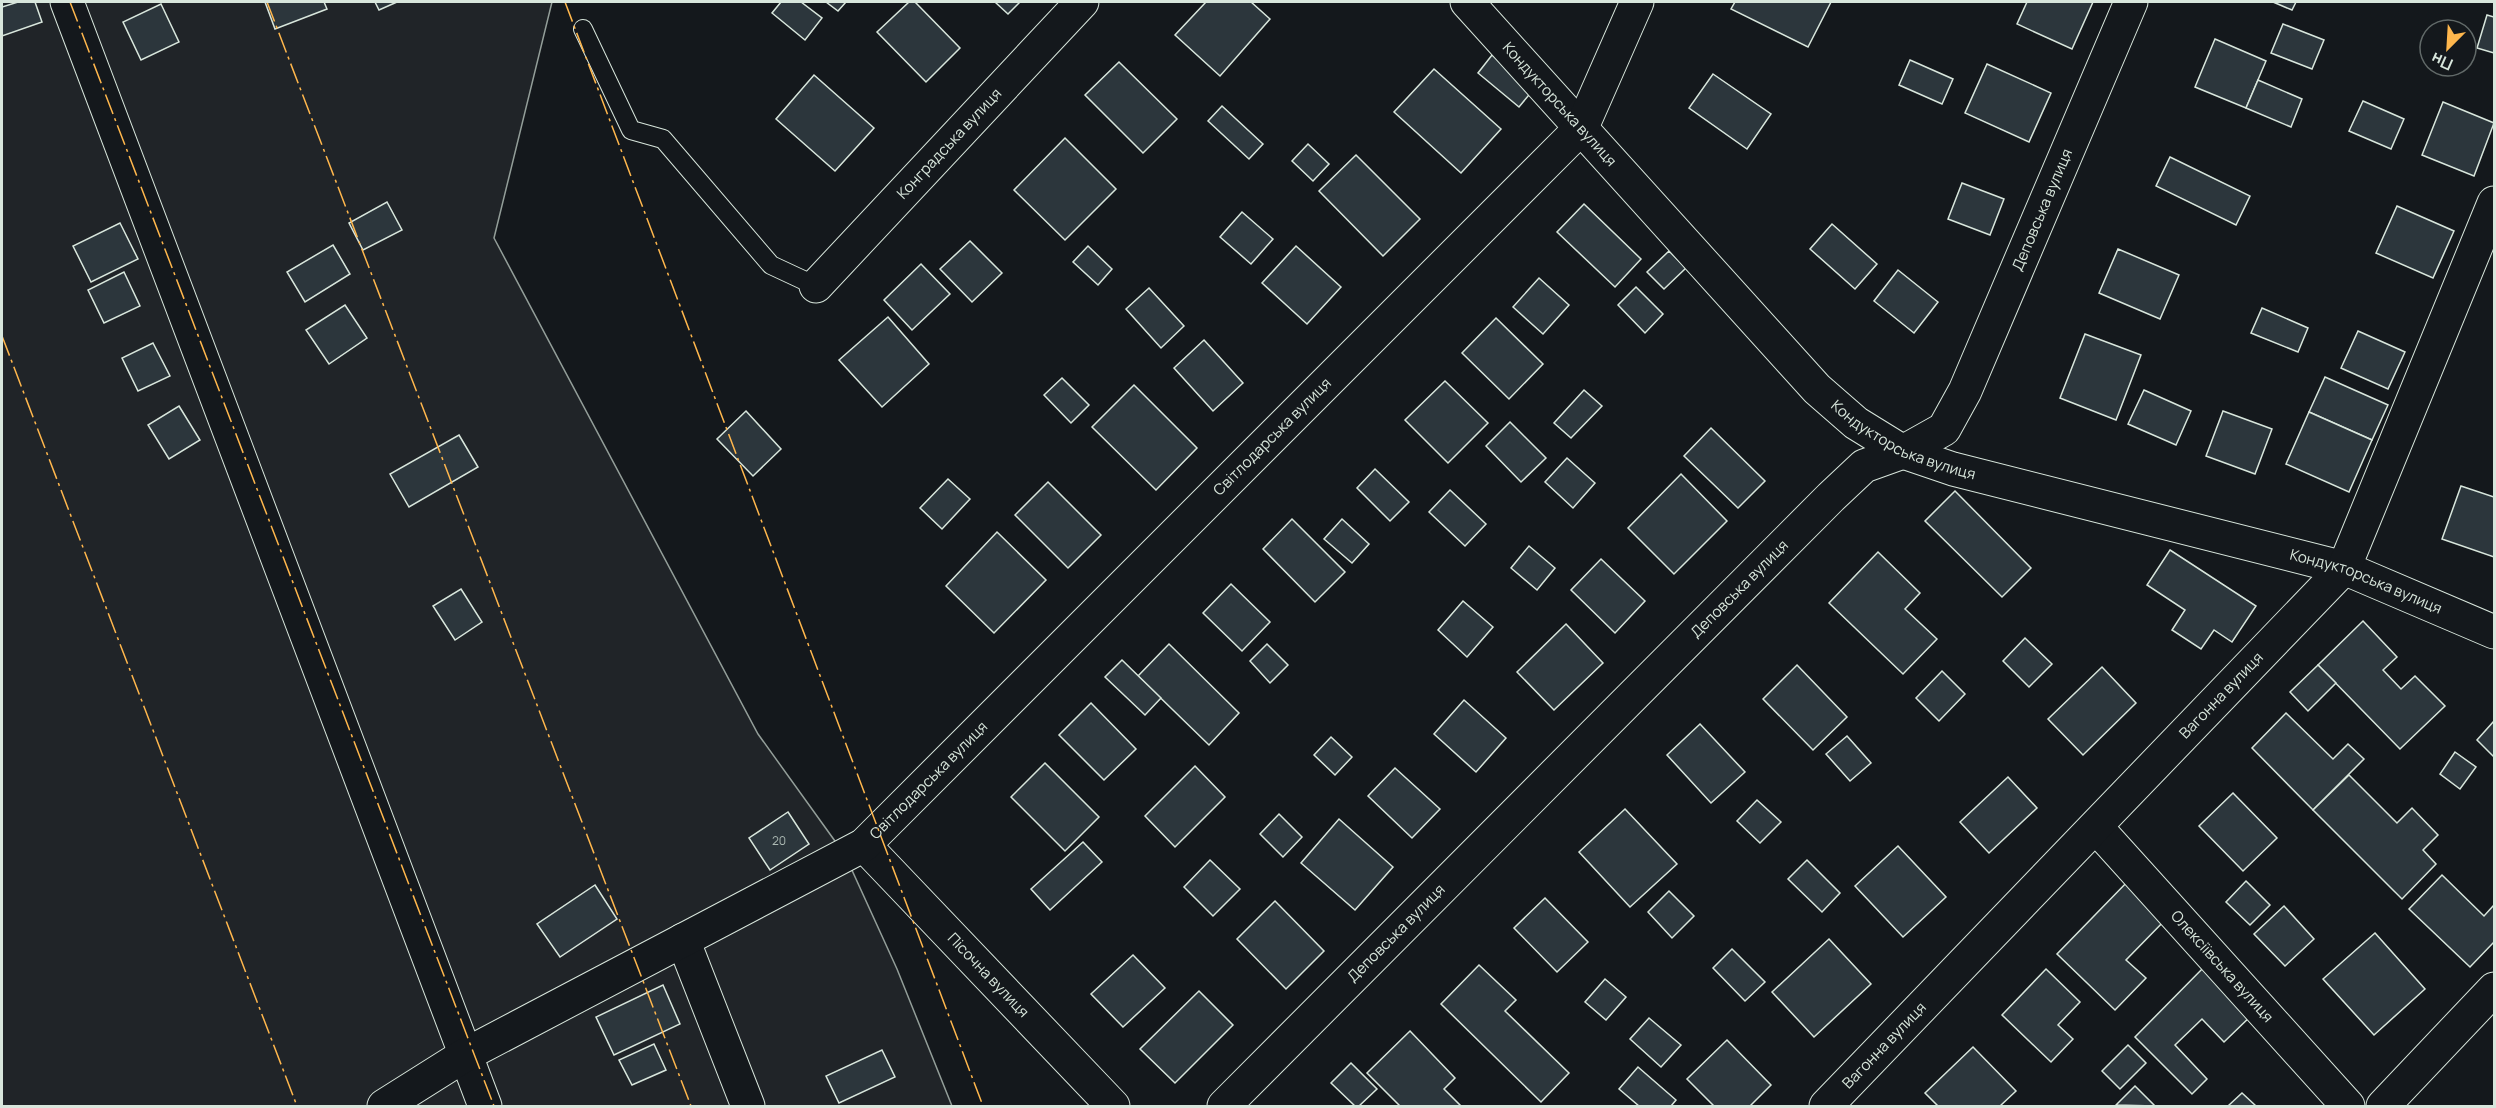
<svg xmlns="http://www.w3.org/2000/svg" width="2496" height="1108" viewBox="0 0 2496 1108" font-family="Manrope,sans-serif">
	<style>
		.green { fill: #202428; stroke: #939e99; stroke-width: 1.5 }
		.building { fill: #2c363c; stroke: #d8e6dc; stroke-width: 1.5 }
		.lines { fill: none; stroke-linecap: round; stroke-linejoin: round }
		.lane-casing { stroke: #d8e6dc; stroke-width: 20 }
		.street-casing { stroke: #d8e6dc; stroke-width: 35 }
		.lane { stroke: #14181c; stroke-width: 18 }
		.street { stroke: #14181c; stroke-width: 33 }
		.power { stroke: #ffb74d; stroke-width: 1.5; stroke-dasharray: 21 4.5 3 4.5; stroke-linecap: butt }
		.labels { text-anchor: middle; stroke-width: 4.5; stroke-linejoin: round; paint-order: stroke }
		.number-label { font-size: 12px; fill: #adbab4 }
		.street-label { font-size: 15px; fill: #d8e6dc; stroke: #14181c }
	</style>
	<rect width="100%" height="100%" fill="#14181c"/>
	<polygon class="green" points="2,2 552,2 494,238 758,734 845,855 897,969 952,1106 2,1106"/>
	<g class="building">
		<polygon points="18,2 35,2 42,22 2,36 2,7"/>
		<polygon points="265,2 324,2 327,9 275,29"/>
		<polygon points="375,2 397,2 379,10"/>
		<polygon points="781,2 801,2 822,18 805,40 772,13"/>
		<polygon points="826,2 846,2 838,11"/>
		<polygon points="909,2 915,2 960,48 926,82 877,32"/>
		<polygon points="995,2 1020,2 1008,14"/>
		<polygon points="1206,2 1251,2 1270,19 1220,76 1175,35"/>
		<polygon points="1735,2 1831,2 1808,47 1731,9"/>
		<polygon points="2027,2 2093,2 2072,49 2017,24"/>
		<polygon points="2273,2 2296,2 2292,10"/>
		<polygon points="161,4 179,42 141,60 123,22"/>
		<polygon points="2487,15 2494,17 2494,53 2477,48"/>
		<polygon points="2283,24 2324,40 2312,69 2271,53"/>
		<polygon points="2215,39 2266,61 2246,108 2195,87"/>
		<polygon points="1492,55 1533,90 1519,107 1478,73"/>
		<polygon points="1910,60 1953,79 1942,104 1899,85"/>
		<polygon points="1119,62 1177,119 1143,153 1085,95"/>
		<polygon points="1987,64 2051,93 2029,142 1965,113"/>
		<polygon points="1434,69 1501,129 1461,173 1394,112"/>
		<polygon points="1713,74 1771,114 1747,149 1689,108"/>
		<polygon points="814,75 874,128 835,171 776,119"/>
		<polygon points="2258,80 2302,99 2291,127 2246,108"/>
		<polygon points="2363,101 2404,119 2391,149 2349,131"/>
		<polygon points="2443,102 2494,123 2474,176 2422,155"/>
		<polygon points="1222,106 1263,144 1249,159 1208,121"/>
		<polygon points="1065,138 1116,189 1065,240 1014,190"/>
		<polygon points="1308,144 1329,164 1313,181 1292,161"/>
		<polygon points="1356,155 1420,219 1383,256 1319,191"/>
		<polygon points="2170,157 2250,196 2236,225 2156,186"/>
		<polygon points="1962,183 2004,199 1990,235 1948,219"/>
		<polygon points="387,202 402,230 363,250 349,223"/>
		<polygon points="1584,204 1641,259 1615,287 1557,232"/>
		<polygon points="2397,206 2454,231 2433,278 2376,253"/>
		<polygon points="1242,212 1273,239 1251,264 1220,237"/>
		<polygon points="120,223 138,259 91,282 73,246"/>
		<polygon points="1832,224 1877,264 1855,289 1810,249"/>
		<polygon points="970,241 1002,273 972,302 940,269"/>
		<polygon points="333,245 350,274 305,302 287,272"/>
		<polygon points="1088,246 1112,269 1098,285 1073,262"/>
		<polygon points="1296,246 1341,287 1307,324 1262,283"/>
		<polygon points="2118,249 2179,275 2160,319 2099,293"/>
		<polygon points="1669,251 1686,268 1664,289 1647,272"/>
		<polygon points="921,264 950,294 912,330 884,300"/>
		<polygon points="1898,270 1938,302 1914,333 1874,301"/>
		<polygon points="124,272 140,306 104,323 88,290"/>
		<polygon points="1539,278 1569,305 1543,334 1513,307"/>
		<polygon points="1636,287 1663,314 1645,333 1618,305"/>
		<polygon points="1149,288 1184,326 1161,348 1126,309"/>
		<polygon points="345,305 367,338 329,364 306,330"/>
		<polygon points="2262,308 2308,328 2298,352 2251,333"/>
		<polygon points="888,317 929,364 882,407 839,360"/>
		<polygon points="1496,318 1543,364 1509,399 1462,353"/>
		<polygon points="2358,331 2405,352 2388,389 2341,368"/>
		<polygon points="2085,334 2141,355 2116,420 2060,398"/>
		<polygon points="1204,340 1243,383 1213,411 1174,368"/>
		<polygon points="153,343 170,376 138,391 122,358"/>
		<polygon points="2325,377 2388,405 2372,440 2309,412"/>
		<polygon points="1062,378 1089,405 1071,423 1044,395"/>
		<polygon points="1445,381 1488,423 1448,463 1405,420"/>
		<polygon points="1134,385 1197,448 1156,490 1092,427"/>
		<polygon points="1584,390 1602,406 1571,438 1554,423"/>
		<polygon points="2144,390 2191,411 2176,445 2128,424"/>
		<polygon points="179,406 200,440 169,459 148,425"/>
		<polygon points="746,411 781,449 753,476 717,439"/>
		<polygon points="2223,411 2272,429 2255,474 2206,456"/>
		<polygon points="2309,412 2372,440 2349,492 2286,464"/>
		<polygon points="1510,422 1546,458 1521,482 1486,446"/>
		<polygon points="1711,428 1765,481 1738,508 1684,456"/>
		<polygon points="459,435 478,467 409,507 390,474"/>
		<polygon points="1567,458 1595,483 1573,508 1545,482"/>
		<polygon points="1375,469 1409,502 1390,521 1357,488"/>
		<polygon points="1681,474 1727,521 1674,574 1628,528"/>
		<polygon points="948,479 970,499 942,529 920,508"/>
		<polygon points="1048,482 1101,535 1068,568 1015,515"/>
		<polygon points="2461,486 2494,497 2494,557 2442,539"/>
		<polygon points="1450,490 1486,524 1465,546 1429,512"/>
		<polygon points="1955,491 2031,568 2002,597 1925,521"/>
		<polygon points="1292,519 1345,572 1315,602 1263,549"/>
		<polygon points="1342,519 1369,544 1352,563 1324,539"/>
		<polygon points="997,532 1046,580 994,633 946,586"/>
		<polygon points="1529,546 1555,568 1537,590 1511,568"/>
		<polygon points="2170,550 2256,606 2232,642 2214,630 2201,649 2172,630 2185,610 2147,585"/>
		<polygon points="1878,552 1920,593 1905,609 1937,639 1903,674 1829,603"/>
		<polygon points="1601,559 1645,601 1615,633 1571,590"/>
		<polygon points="1231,584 1270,622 1242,651 1203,613"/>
		<polygon points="461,589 482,622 455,640 433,606"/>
		<polygon points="1463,601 1493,627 1467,657 1438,630"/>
		<polygon points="2363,621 2397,657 2383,670 2401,689 2415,676 2445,706 2400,749 2318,665"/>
		<polygon points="1566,624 1603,663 1554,710 1517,672"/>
		<polygon points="2025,638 2052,664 2029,687 2003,661"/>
		<polygon points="1169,644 1239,713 1209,745 1138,676"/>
		<polygon points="1267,644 1288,665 1270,683 1250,661"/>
		<polygon points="1122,660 1161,698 1145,715 1105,677"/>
		<polygon points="1797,665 1847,717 1813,750 1763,699"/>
		<polygon points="2318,665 2336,683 2308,711 2290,692"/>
		<polygon points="2102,667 2136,703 2083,755 2048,719"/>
		<polygon points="1942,671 1965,694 1939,721 1916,698"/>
		<polygon points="1464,700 1506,738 1476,772 1434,734"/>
		<polygon points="1091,703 1136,749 1104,780 1059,735"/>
		<polygon points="2286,713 2333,759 2348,744 2364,759 2313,810 2252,748"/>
		<polygon points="2494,721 2494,757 2477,740"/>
		<polygon points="1700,724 1745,772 1711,803 1667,755"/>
		<polygon points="1847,736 1871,763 1850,781 1826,754"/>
		<polygon points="1331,737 1352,757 1335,775 1314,755"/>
		<polygon points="2455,752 2476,767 2460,789 2440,774"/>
		<polygon points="1045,763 1099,817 1065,851 1011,797"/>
		<polygon points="1195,766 1225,797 1175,847 1145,816"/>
		<polygon points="1395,768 1440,809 1412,838 1368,796"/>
		<polygon points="2349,775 2397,823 2412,808 2438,835 2423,850 2436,864 2402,899 2313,810"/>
		<polygon points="2008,777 2037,808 1989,853 1960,822"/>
		<polygon points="2233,793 2277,838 2243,871 2199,826"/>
		<polygon points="1757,800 1781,822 1760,843 1737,821"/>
		<polygon points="1625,809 1677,864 1630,907 1579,852"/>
		<polygon points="788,812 809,844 770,870 749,838"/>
		<polygon points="1279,814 1302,837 1283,857 1260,834"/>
		<polygon points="1339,819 1393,867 1355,910 1301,863"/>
		<polygon points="1083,842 1102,862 1050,910 1031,889"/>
		<polygon points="1898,846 1946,897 1903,937 1855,886"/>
		<polygon points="1210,860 1240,889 1213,916 1184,887"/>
		<polygon points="1807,860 1840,893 1822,912 1788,879"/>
		<polygon points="2442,875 2484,916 2494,905 2494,942 2470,967 2409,909"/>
		<polygon points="2130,879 2168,917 2126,960 2146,978 2115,1010 2057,954"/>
		<polygon points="2246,881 2270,905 2250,925 2226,902"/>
		<polygon points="595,885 617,919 560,957 537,924"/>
		<polygon points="1669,891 1694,916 1672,938 1648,912"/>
		<polygon points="1545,898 1588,942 1557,972 1514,928"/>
		<polygon points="1275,901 1324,951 1286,989 1237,939"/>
		<polygon points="2284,906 2314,939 2285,966 2254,934"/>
		<polygon points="2375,933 2425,989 2374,1035 2323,979"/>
		<polygon points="1829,939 1871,984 1814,1037 1772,992"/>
		<polygon points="1732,949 1765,982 1745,1001 1713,968"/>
		<polygon points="1133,955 1165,988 1123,1027 1091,994"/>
		<polygon points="2207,964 2255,1012 2224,1042 2202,1019 2175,1045 2207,1079 2192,1094 2135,1037"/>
		<polygon points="1479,965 1516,1000 1505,1011 1569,1073 1541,1102 1441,1004"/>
		<polygon points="2046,969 2080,1002 2058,1025 2073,1039 2051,1062 2002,1015"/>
		<polygon points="1605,979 1626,997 1606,1020 1585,1002"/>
		<polygon points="663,985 680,1024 614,1055 596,1017"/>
		<polygon points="1199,991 1233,1025 1175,1083 1140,1049"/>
		<polygon points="1649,1018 1681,1045 1661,1067 1630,1039"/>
		<polygon points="1410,1031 1455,1078 1444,1089 1461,1106 1400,1106 1367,1073"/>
		<polygon points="1727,1040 1771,1085 1750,1106 1714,1106 1687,1079"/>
		<polygon points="654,1044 666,1070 632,1085 619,1060"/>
		<polygon points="2128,1045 2146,1063 2120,1089 2102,1071"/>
		<polygon points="1973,1047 2016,1091 2000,1106 1938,1106 1925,1093"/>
		<polygon points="882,1050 895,1077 839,1103 826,1076"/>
		<polygon points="1351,1063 1377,1089 1359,1106 1355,1106 1331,1083"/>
		<polygon points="1638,1067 1676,1100 1671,1106 1639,1106 1619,1089"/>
		<polygon points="2135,1086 2155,1106 2116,1105"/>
		<polygon points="2242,1093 2256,1106 2228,1106"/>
	</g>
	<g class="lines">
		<g class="lane-casing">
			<polyline id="lane" points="583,29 631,130 663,139 771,265 816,286"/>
		</g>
		<g class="street-casing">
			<g id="street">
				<polyline points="67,2 485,1106"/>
				<path id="s1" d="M1467,2L1817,389L1856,423L1903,452L1953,469L2344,568L2494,632"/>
				<path id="s2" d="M816,286L1082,2"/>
				<path id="s3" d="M2096,827L2348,1106"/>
				<path id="s4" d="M864,845L1113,1106"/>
				<polyline points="683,940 748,1106"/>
				<path id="s5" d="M384,1106L465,1055L864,845L1582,127L1637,2"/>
				<path id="s6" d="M1224,1106L1831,497L1864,466L1903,452L1944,429L1965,391L2131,2"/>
				<path id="s7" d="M1826,1106L2344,568L2494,203"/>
				<polyline points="2383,1106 2494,989"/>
			</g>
		</g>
		<use href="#lane" class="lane"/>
		<use href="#street" class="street"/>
		<g class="power">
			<polyline points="70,2 494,1106"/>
			<polyline points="267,2 691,1106"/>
			<polyline points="565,2 983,1106"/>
			<polyline points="2,336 297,1106"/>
		</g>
	</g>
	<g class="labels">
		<g class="number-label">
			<text x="779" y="845">20</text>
		</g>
		<g class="street-label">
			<text dy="5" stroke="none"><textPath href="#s1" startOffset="138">Кондукторська вулиця</textPath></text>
			<text dy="5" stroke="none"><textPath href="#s2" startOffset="195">Конградська вулиця</textPath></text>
			<text dy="5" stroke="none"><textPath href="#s6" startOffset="1234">Деповська вулиця</textPath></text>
			<text dy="5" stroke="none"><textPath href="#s5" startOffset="1124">Світлодарська вулиця</textPath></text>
			<text dy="5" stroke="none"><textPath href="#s1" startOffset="624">Кондукторська вулиця</textPath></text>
			<text dy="5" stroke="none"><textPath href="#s1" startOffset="1110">Кондукторська вулиця</textPath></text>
			<text dy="5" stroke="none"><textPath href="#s6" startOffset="730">Деповська вулиця</textPath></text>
			<text dy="5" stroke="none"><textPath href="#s7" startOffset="570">Вагонна вулиця</textPath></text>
			<text dy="5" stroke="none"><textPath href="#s5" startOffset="638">Світлодарська вулиця</textPath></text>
			<text dy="5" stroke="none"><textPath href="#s6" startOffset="244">Деповська вулиця</textPath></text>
			<text dy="5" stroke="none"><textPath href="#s3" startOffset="188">Олексіївська вулиця</textPath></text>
			<text dy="5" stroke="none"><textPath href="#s4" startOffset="180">Пісочна вулиця</textPath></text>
			<text dy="5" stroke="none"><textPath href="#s7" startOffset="84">Вагонна вулиця</textPath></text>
		</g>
	</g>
	<rect width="2496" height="1108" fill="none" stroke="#d8e6dc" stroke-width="6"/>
	<g transform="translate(2448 48) rotate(204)"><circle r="28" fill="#14181c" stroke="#626a69" stroke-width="1.5"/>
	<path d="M0-4.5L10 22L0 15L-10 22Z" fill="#ffb74d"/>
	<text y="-9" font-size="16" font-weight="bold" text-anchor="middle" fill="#d8e6dc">Пн</text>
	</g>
</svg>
